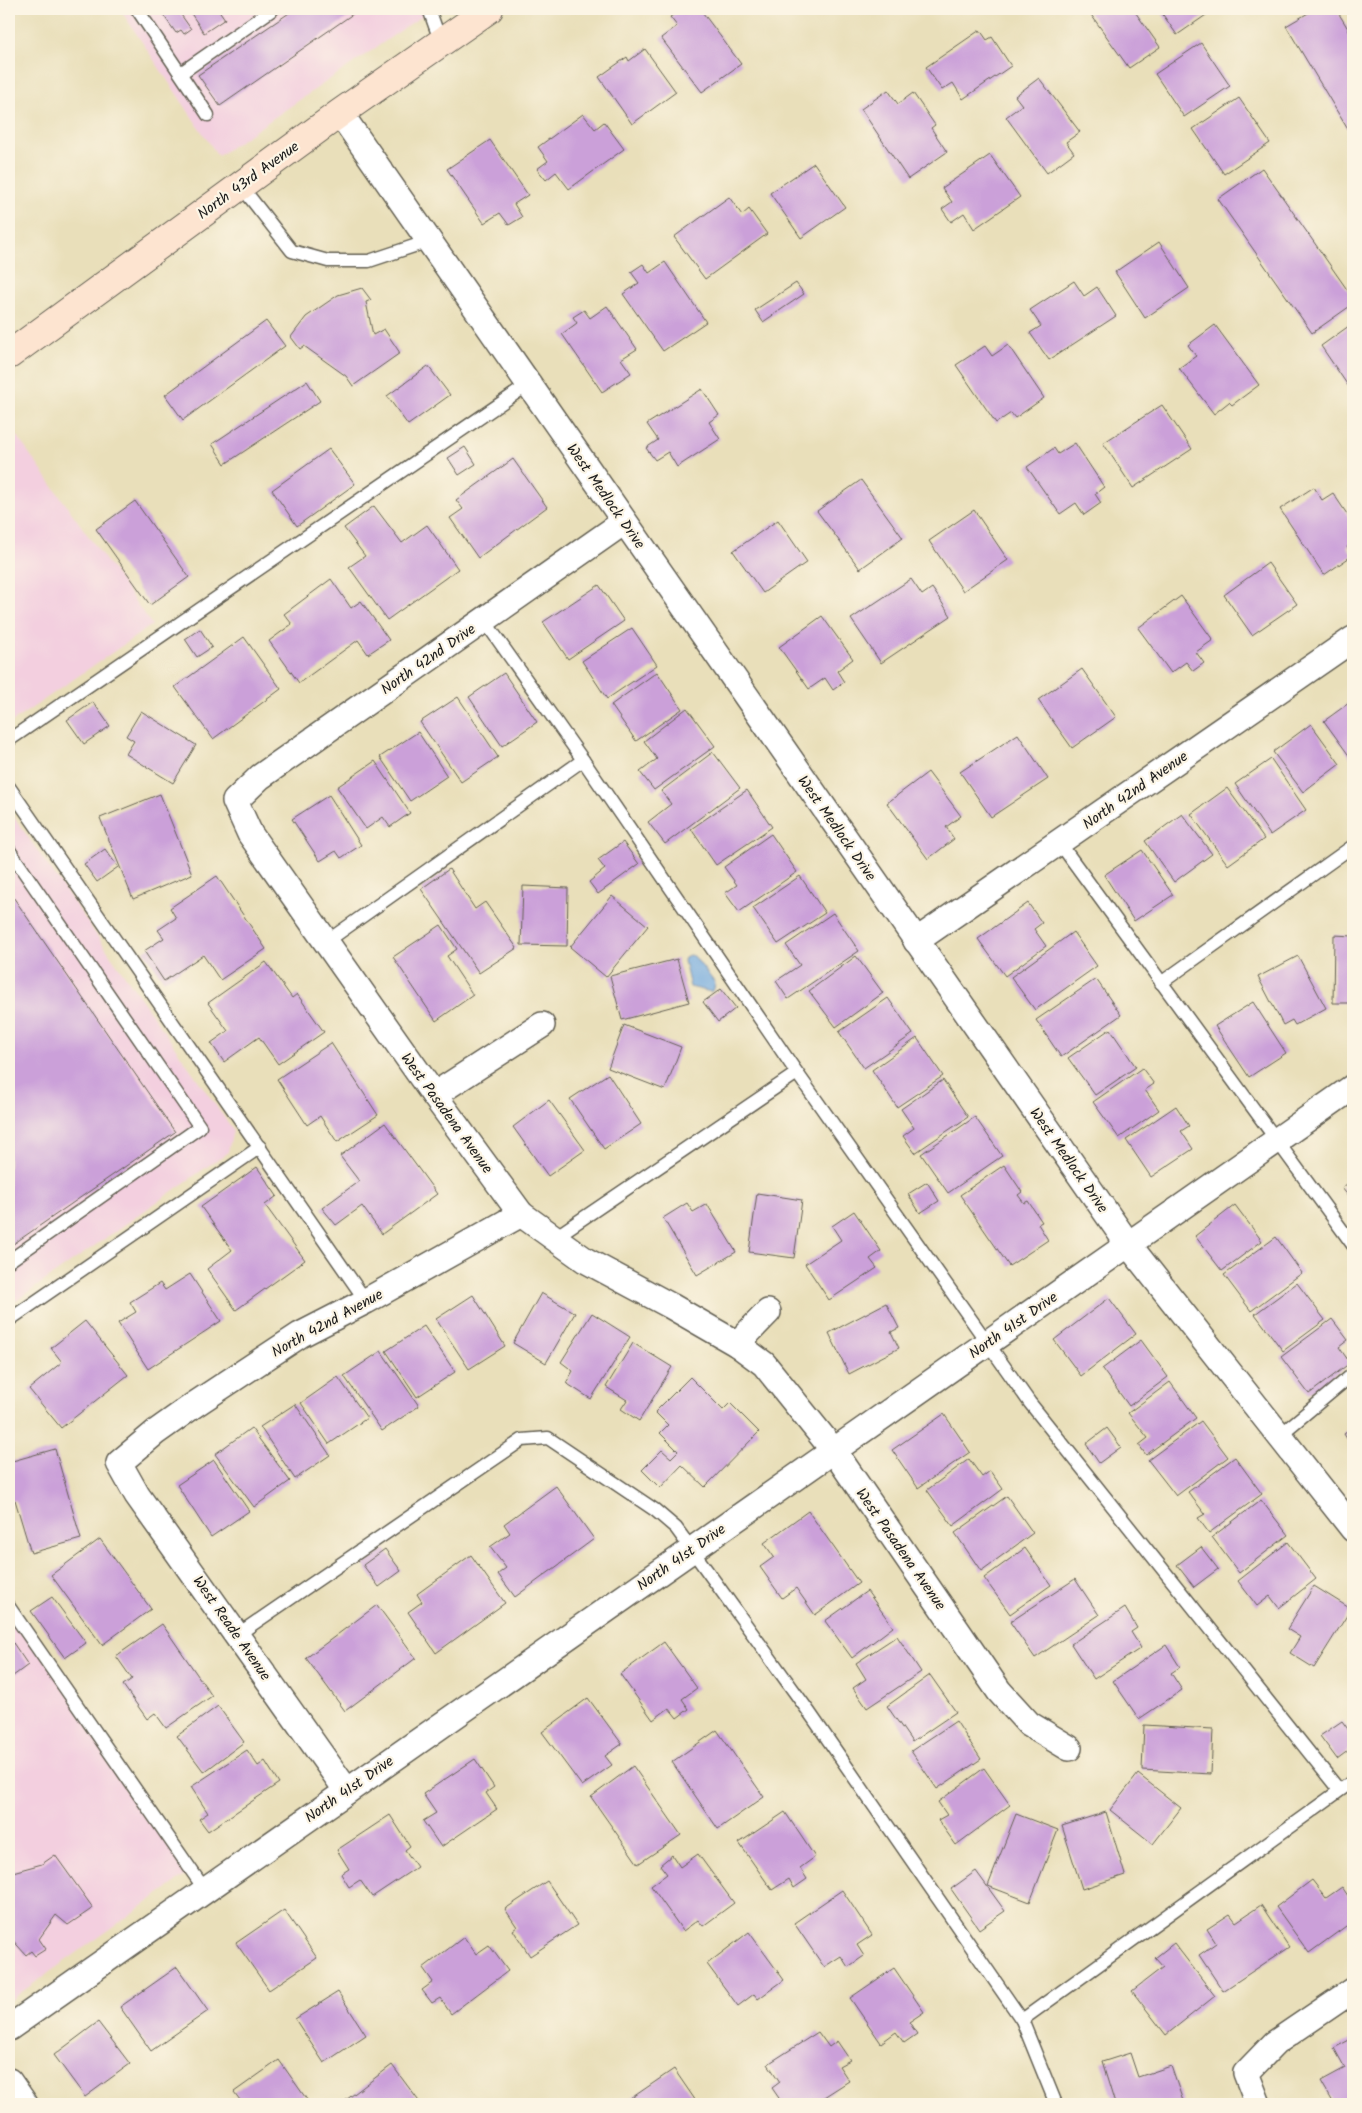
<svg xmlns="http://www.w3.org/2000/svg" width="1362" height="2113" viewBox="0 0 1362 2113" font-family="Kalam,sans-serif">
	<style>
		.built { fill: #f3cfdf }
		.water { fill: #6ea7de; stroke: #45627d }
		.building { fill: #cba0d9 }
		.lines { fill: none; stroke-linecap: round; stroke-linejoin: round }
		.service-casing { stroke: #646053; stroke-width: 15 }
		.minor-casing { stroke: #646053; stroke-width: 28 }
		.secondary-casing { stroke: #646053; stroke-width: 30 }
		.service { stroke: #fff; stroke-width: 12 }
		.minor { stroke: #fff; stroke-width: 25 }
		.secondary { stroke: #fde4d0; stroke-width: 28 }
		.labels { text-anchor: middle; stroke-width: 4.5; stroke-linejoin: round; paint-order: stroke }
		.street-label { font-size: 15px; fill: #1c1c1c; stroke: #fcf5e5 }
	</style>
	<rect width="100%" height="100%" fill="#fcf5e5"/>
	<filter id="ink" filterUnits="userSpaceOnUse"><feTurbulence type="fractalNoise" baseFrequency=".02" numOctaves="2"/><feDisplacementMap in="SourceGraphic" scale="10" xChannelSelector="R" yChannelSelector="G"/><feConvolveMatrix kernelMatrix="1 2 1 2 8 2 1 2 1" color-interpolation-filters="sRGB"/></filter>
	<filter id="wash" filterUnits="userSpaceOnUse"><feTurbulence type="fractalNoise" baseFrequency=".0096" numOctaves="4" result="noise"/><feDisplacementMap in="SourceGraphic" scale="20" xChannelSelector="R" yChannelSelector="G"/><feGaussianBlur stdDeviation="1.12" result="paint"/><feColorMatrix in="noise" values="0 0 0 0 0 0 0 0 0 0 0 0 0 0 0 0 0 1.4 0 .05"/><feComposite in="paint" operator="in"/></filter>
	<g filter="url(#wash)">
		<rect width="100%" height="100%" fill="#e9dfba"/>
		<g class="built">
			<polygon points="120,9 432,9 218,156"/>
			<polygon points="9,425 152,625 9,724"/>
			<polygon points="9,810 233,1130 228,1152 9,1306"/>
			<polygon points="9,1607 192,1871 9,2001"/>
		</g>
		<polygon class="water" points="689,955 694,956 715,983 714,989 711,992 690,987 684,961 685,957"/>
		<g id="blocks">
			<g class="building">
				<polygon points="152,9 177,9 191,29 184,34 181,30 176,33 159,9 155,12"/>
				<polygon points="188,9 218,9 225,19 204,33"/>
				<polygon points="295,9 360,9 220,106 198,75"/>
				<polygon points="682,9 700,9 741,64 702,92 661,38 677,26 670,17"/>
				<polygon points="1087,9 1133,9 1160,47 1129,68"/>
				<polygon points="1159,9 1206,9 1209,13 1177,35"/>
				<polygon points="1315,9 1336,9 1353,37 1353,138 1286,26"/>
				<polygon points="980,30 987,40 992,37 1011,66 963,99 953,83 942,90 926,67"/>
				<polygon points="1201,43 1230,86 1184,117 1155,74"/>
				<polygon points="645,49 676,92 632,124 599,77 627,57 629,61"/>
				<polygon points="1039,78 1080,132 1066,142 1074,153 1047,173 1006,117 1022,105 1015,96"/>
				<polygon points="888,90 898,104 913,93 935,125 931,128 947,152 908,179 861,109"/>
				<polygon points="1239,98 1270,143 1224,174 1193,129"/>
				<polygon points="583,114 595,129 604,122 624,149 569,189 556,172 546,180 537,169 548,161 538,147"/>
				<polygon points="490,140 528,195 514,204 522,217 509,225 500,213 484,223 447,169"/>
				<polygon points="990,155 1020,197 974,229 964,213 951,222 942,209 952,202 942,188"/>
				<polygon points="814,163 845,207 801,238 770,193"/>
				<polygon points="1262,168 1353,298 1353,304 1312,333 1218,199"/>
				<polygon points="729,197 742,215 749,209 767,234 705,279 674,237"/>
				<polygon points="1159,242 1189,288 1145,318 1115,272"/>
				<polygon points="665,262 706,322 663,351 623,294 639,283 631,272 643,264 649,273"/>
				<polygon points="1074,281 1084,296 1097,287 1116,316 1049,360 1030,333 1041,326 1030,310"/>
				<polygon points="796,283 804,294 763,322 755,310"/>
				<polygon points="362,288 371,300 366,302 373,335 384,329 400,353 353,386 346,376 304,346 300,349 291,337 306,317 338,295"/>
				<polygon points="607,306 637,349 621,359 631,373 602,392 562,334 577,323 573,317 584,310 590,318"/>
				<polygon points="266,321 285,346 183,420 165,395"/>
				<polygon points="1353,323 1353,393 1321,346"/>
				<polygon points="1215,325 1259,385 1232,405 1229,402 1214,414 1179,368 1196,356 1188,345"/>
				<polygon points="1008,345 1044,398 1015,418 1011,413 996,423 956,365 985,346 992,356"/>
				<polygon points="428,366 450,395 408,425 387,396"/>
				<polygon points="307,381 320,401 225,464 212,444"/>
				<polygon points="702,389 719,415 709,422 720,439 677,467 668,452 655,460 646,448 658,440 647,424"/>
				<polygon points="1162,405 1192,449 1133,488 1103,443"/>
				<polygon points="1075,443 1104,487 1095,494 1101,503 1084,515 1076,503 1060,514 1027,467 1054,448 1058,454"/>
				<polygon points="465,447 476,464 459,475 448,458"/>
				<polygon points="329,449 355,484 297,526 272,490"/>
				<polygon points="513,459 547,507 478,558 450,518 463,509 456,500"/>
				<polygon points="861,480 903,538 860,569 817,511"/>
				<polygon points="1314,487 1322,500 1333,493 1353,523 1353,542 1347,547 1353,555 1324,575 1280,509"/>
				<polygon points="135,501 189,577 150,605 96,529"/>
				<polygon points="374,506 402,543 427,525 458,569 387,620 349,567 365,556 344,528"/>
				<polygon points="974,510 1008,560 963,591 929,541"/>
				<polygon points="778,520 807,562 763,593 733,551"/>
				<polygon points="1268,563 1297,604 1252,635 1224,595"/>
				<polygon points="331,579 351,608 361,601 389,640 368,654 358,640 299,683 269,641 292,624 284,614"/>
				<polygon points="911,579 922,595 932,588 951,616 881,663 851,619"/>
				<polygon points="599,585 624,621 568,659 543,622"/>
				<polygon points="1181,596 1213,640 1196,652 1204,663 1193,671 1186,662 1171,673 1138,628"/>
				<polygon points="822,616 853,659 837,671 844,682 833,690 825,678 809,689 779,647"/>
				<polygon points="632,628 657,665 607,699 582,661"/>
				<polygon points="200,629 212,647 197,657 185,639"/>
				<polygon points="244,637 281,689 213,739 175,687"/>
				<polygon points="1082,669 1116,717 1072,748 1038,700"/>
				<polygon points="657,672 682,709 636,741 611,705"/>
				<polygon points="504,673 537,722 502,746 469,697"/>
				<polygon points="458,697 498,757 461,782 420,722"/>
				<polygon points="1353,700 1353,761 1324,721"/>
				<polygon points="93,702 110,726 84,744 67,720"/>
				<polygon points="687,708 715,746 654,790 640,772 657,759 644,741"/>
				<polygon points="141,711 196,745 173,783 126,754 134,741 126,736"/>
				<polygon points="1311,724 1340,764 1303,792 1273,752"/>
				<polygon points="418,732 447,776 410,801 380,757"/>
				<polygon points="1018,734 1048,779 991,817 960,772"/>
				<polygon points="713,752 740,788 665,844 648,822 671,804 661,791"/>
				<polygon points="1271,759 1306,810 1270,835 1235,784"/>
				<polygon points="375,761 410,813 390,827 383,817 366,829 337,787"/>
				<polygon points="928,772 961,816 946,827 954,839 928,859 887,803"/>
				<polygon points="1227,788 1264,839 1228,865 1191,814"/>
				<polygon points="747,790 772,827 716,865 691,829"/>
				<polygon points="160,794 192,874 133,899 100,818"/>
				<polygon points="329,795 361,845 341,858 336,851 320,861 292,819"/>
				<polygon points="1182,814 1212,854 1174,882 1145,841"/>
				<polygon points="771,834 797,872 739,912 725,893 737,885 724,867"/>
				<polygon points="623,842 639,864 598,894 589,882 605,869 598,860"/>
				<polygon points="105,849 118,867 97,882 84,864"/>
				<polygon points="1142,850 1173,895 1134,921 1104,875"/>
				<polygon points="449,869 475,909 485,902 517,948 479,973 421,889"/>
				<polygon points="217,876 266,949 220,980 203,955 164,981 144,951 164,938 158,930 176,918 170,908"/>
				<polygon points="800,876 825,913 778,944 753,908"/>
				<polygon points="523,886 568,888 567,946 521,945"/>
				<polygon points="9,891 175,1132 9,1247"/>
				<polygon points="612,896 648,926 606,977 570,947"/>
				<polygon points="1028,903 1042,923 1034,929 1046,946 1005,976 978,939"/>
				<polygon points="833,913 859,951 788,999 776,981 800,965 786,945"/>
				<polygon points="441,925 457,949 447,956 473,995 436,1021 393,957"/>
				<polygon points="1073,932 1097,966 1035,1010 1011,977"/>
				<polygon points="1334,935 1353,936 1353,1003 1333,1003"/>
				<polygon points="856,956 883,993 836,1027 809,991"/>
				<polygon points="1298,956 1326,1008 1295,1025 1292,1020 1283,1025 1258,977"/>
				<polygon points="677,959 689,1002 622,1020 610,976"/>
				<polygon points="266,962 292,998 297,994 324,1032 278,1064 259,1037 224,1062 211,1043 228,1031 208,1003"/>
				<polygon points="1096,979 1121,1015 1061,1057 1036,1020"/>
				<polygon points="721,989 736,1008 718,1022 703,1002"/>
				<polygon points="888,998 913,1034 864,1068 839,1032"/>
				<polygon points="1253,1002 1286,1053 1249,1077 1215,1026"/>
				<polygon points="624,1025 681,1047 665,1090 608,1068"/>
				<polygon points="1110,1029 1136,1067 1095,1095 1068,1058"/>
				<polygon points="917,1038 943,1076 897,1107 872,1070"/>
				<polygon points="331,1043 378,1115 337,1142 320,1116 307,1125 277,1079"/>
				<polygon points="1142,1068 1154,1084 1145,1090 1159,1110 1119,1138 1093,1102"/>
				<polygon points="608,1074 641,1124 604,1149 570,1099"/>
				<polygon points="943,1080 968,1117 915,1153 903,1136 914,1128 901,1109"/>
				<polygon points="549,1100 585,1150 548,1176 513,1127"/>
				<polygon points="1176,1106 1189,1126 1181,1131 1193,1149 1151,1177 1126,1140"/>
				<polygon points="975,1117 1002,1156 948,1193 921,1154"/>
				<polygon points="385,1123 437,1194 382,1234 362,1206 336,1225 322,1208 359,1181 340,1156"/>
				<polygon points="1004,1165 1022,1192 1018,1195 1024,1203 1028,1201 1042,1222 1038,1224 1048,1240 1009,1266 960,1195"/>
				<polygon points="257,1167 277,1196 265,1205 305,1260 236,1310 207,1269 232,1250 201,1207"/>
				<polygon points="1353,1179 1353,1202 1342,1188"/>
				<polygon points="927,1182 939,1201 920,1213 908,1194"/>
				<polygon points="757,1193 802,1200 794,1258 749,1252"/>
				<polygon points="687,1203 693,1212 707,1204 736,1252 697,1275 663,1218"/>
				<polygon points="1235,1205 1262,1241 1222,1271 1195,1236"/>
				<polygon points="854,1211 881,1251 870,1259 877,1268 829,1300 805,1264 841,1240 832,1226"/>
				<polygon points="1276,1237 1302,1273 1251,1311 1224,1275"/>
				<polygon points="190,1274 221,1321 148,1369 118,1323 136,1312 130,1302 160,1283 165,1290"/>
				<polygon points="1297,1283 1325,1320 1283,1351 1255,1314"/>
				<polygon points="541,1293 575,1313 546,1363 513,1343"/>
				<polygon points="473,1295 505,1346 469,1369 436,1319"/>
				<polygon points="1109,1298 1136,1334 1081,1376 1054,1340"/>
				<polygon points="886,1303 899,1328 891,1332 899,1348 849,1374 829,1333"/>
				<polygon points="592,1313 630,1337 591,1399 566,1383 573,1371 561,1362"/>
				<polygon points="1332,1319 1348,1340 1339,1347 1350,1363 1309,1394 1281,1357"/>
				<polygon points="85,1321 128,1375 61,1428 29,1389 62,1362 51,1348"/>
				<polygon points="424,1326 455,1372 417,1397 386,1351"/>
				<polygon points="1141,1340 1168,1377 1129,1406 1102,1369"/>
				<polygon points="633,1343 672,1367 639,1421 621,1409 627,1400 606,1387"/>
				<polygon points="381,1351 419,1406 382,1431 344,1376"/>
				<polygon points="338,1377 367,1418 329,1444 301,1403"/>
				<polygon points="690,1377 723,1410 730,1403 759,1432 705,1487 682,1465 660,1488 642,1470 662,1450 671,1458 678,1451 660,1433 668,1425 655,1412"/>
				<polygon points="1170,1382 1196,1418 1146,1455 1139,1445 1148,1438 1128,1413"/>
				<polygon points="295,1404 330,1455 295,1479 260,1427"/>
				<polygon points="944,1414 970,1452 918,1488 892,1450"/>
				<polygon points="1201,1421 1228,1457 1176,1496 1148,1460"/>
				<polygon points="1353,1427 1353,1448 1344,1434"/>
				<polygon points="251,1428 290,1481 254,1507 215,1454"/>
				<polygon points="1107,1428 1121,1447 1099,1463 1086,1444"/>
				<polygon points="55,1449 81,1539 31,1553 15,1500 9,1502 9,1462"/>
				<polygon points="1235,1457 1262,1494 1209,1533 1198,1518 1205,1514 1188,1492"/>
				<polygon points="969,1459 982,1477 990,1471 1003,1489 953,1526 927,1490"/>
				<polygon points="214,1460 249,1511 211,1537 177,1485"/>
				<polygon points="556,1486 594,1539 515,1597 498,1574 506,1568 490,1547 510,1533 504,1524"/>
				<polygon points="1007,1496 1033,1533 981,1571 955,1533"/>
				<polygon points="1261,1500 1288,1535 1239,1573 1212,1537"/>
				<polygon points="808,1511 859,1583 815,1615 796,1588 782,1598 760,1567 774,1557 764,1543"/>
				<polygon points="100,1539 151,1609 102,1645 51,1575"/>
				<polygon points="1288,1542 1316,1579 1279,1608 1270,1596 1257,1606 1238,1581"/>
				<polygon points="1201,1547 1218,1569 1194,1587 1177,1565"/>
				<polygon points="1025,1548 1051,1585 1010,1614 984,1578"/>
				<polygon points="385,1549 401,1571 379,1587 363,1565"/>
				<polygon points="471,1555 505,1603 436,1653 408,1612 422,1602 417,1594"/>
				<polygon points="1075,1579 1099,1615 1035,1658 1010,1622"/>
				<polygon points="1314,1586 1351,1609 1314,1668 1290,1653 1300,1637 1287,1629"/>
				<polygon points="867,1591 893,1627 852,1658 825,1621"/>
				<polygon points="52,1597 86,1643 65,1658 31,1611"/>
				<polygon points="377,1605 416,1658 345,1711 306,1658"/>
				<polygon points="1125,1608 1137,1628 1131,1632 1141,1648 1094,1679 1071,1644"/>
				<polygon points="162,1624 212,1696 166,1728 155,1713 147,1719 123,1685 132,1679 116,1656"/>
				<polygon points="897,1636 921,1672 867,1708 853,1688 866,1679 856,1663"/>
				<polygon points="9,1637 28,1665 9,1679"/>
				<polygon points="664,1642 697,1688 682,1699 689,1709 677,1718 669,1708 653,1720 620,1674"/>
				<polygon points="1166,1645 1180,1667 1171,1673 1182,1690 1139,1719 1113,1681"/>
				<polygon points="1352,1654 1353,1654 1353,1679 1350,1679"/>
				<polygon points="930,1675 956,1712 912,1742 887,1706"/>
				<polygon points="588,1698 622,1744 605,1756 612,1765 582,1786 542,1732"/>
				<polygon points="218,1706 244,1742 204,1772 177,1736"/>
				<polygon points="956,1721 981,1759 937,1789 911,1751"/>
				<polygon points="1342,1721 1353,1736 1353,1747 1337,1759 1320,1736"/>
				<polygon points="1144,1725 1213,1729 1211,1774 1142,1770"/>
				<polygon points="717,1730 764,1797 718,1829 672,1762"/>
				<polygon points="247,1750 258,1766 265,1761 279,1783 208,1831 199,1819 208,1813 191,1787"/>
				<polygon points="475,1759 494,1787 486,1793 497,1809 441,1847 423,1821 436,1813 423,1794"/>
				<polygon points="633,1766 681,1835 638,1864 591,1797"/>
				<polygon points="984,1768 1010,1805 956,1845 938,1820 947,1815 938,1802"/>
				<polygon points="1138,1774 1181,1808 1153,1844 1110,1810"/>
				<polygon points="785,1812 815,1857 800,1868 807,1879 794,1888 789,1879 772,1890 739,1843"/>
				<polygon points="1106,1812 1125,1875 1082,1889 1062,1826"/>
				<polygon points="1016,1814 1058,1830 1030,1902 988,1886"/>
				<polygon points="390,1815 410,1846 405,1850 417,1867 372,1897 360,1880 349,1887 341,1874 349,1869 337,1850"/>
				<polygon points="698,1854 734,1903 703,1926 698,1920 683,1931 651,1886 667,1874 660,1865 672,1855 680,1867"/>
				<polygon points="55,1855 93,1908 68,1925 56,1915 39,1939 46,1949 35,1956 31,1951 26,1955 9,1936 9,1873 42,1864"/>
				<polygon points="976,1871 1005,1911 979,1929 951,1889"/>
				<polygon points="1312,1880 1326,1898 1342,1887 1353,1903 1353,1921 1309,1953 1276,1907"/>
				<polygon points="547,1881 577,1925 530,1956 513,1930 517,1927 505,1909"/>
				<polygon points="842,1890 872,1935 857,1945 864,1956 848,1967 841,1956 824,1967 794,1923"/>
				<polygon points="1261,1905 1289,1947 1223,1991 1199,1955 1216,1943 1207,1929 1230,1914 1236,1922"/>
				<polygon points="284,1910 317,1958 269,1990 236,1943"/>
				<polygon points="749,1932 784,1980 758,1999 754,1994 738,2006 707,1964"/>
				<polygon points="464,1937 476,1954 489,1945 508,1971 451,2014 440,1998 432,2003 422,1990 433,1982 423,1968"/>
				<polygon points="1174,1943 1215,1996 1166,2035 1132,1991 1163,1967 1155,1958"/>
				<polygon points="177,1967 208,2011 151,2051 120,2007"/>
				<polygon points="894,1968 924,2012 909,2022 917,2034 904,2043 896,2032 881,2043 850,1998"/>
				<polygon points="338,1992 366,2035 324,2063 295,2019"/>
				<polygon points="98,2022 130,2064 85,2097 54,2055"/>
				<polygon points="818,2032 829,2047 837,2041 850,2060 839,2066 849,2081 813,2104 783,2104 772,2088 780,2082 768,2064"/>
				<polygon points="1353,2038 1353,2104 1334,2104 1321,2081 1345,2068 1334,2048"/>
				<polygon points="1130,2053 1138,2077 1171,2066 1184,2104 1115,2104 1102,2062"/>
				<polygon points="279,2060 310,2104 243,2104 234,2092"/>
				<polygon points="392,2065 421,2104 349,2104 346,2100"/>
				<polygon points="674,2069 698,2104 633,2104 630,2099"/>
			</g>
		</g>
	</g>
	<g filter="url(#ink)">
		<use href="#blocks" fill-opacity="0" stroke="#646053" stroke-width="1"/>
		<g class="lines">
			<g class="service-casing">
				<g id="service">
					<polyline points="137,9 208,115"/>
					<polyline points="429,9 441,43"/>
					<polyline points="181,73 273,9"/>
					<polyline points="241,186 292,251 328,261 369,261 429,241"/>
					<polyline points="484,620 583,760 797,1073 1030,1403 1339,1790"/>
					<polyline points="9,740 529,384"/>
					<polyline points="9,787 366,1301"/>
					<polyline points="1059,842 1353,1245"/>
					<polyline points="9,850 200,1127 9,1261"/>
					<polyline points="326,942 583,760"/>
					<polyline points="1161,983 1353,846"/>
					<polyline points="554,1238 797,1073"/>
					<polyline points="9,1320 260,1147"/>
					<polyline points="1280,1435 1353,1374"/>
					<polyline points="9,1607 205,1890"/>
					<polyline points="237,1635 522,1440 548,1438 655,1510 676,1528 692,1550 809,1712 1022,2020 1056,2104"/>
					<polyline points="1022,2020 1353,1781"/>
				</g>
			</g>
			<g class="minor-casing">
				<g id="minor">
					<polyline points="340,113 1128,1244 1353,1529"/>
					<polyline points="624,522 260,777 235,801 250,834 434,1095 521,1214 585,1260 671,1306 737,1344 764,1364 834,1451 999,1691 1029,1724 1069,1748"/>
					<polyline points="916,941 1353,639"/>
					<polyline points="434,1095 542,1025"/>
					<polyline points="737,1344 768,1312"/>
					<polyline points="347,1791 137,1495 119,1463 156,1432 194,1405 300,1335 366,1301 521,1214"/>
					<polyline points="9,2028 1353,1087"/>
					<polyline points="9,2081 25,2104"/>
					<polyline points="1258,2104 1246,2073 1275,2043 1353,1990"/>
				</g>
			</g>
			<g class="secondary-casing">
				<polyline id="secondary" points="9,355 340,113 489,9"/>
			</g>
			<use href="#service" class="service"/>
			<use href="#minor" class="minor"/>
			<use href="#secondary" class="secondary"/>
		</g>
	</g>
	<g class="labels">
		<g class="street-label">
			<text transform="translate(248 180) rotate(-36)" y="5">North 43rd Avenue</text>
			<text transform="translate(606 496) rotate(55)" y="5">West Medlock Drive</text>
			<text transform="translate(428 659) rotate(-35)" y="5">North 42nd Drive</text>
			<text transform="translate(1135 790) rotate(-35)" y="5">North 42nd Avenue</text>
			<text transform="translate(837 828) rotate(55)" y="5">West Medlock Drive</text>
			<text transform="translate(447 1113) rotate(54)" y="5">West Pasadena Avenue</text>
			<text transform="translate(1069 1160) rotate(55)" y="5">West Medlock Drive</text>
			<text transform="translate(327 1323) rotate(-29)" y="5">North 42nd Avenue</text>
			<text transform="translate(1013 1325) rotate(-35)" y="5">North 41st Drive</text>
			<text transform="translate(901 1549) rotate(55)" y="5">West Pasadena Avenue</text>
			<text transform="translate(681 1557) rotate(-35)" y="5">North 41st Drive</text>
			<text transform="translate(232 1628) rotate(55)" y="5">West Reade Avenue</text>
			<text transform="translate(349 1789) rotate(-35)" y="5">North 41st Drive</text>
		</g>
	</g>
	<rect width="1362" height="2113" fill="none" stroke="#fcf5e5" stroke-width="30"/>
</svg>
